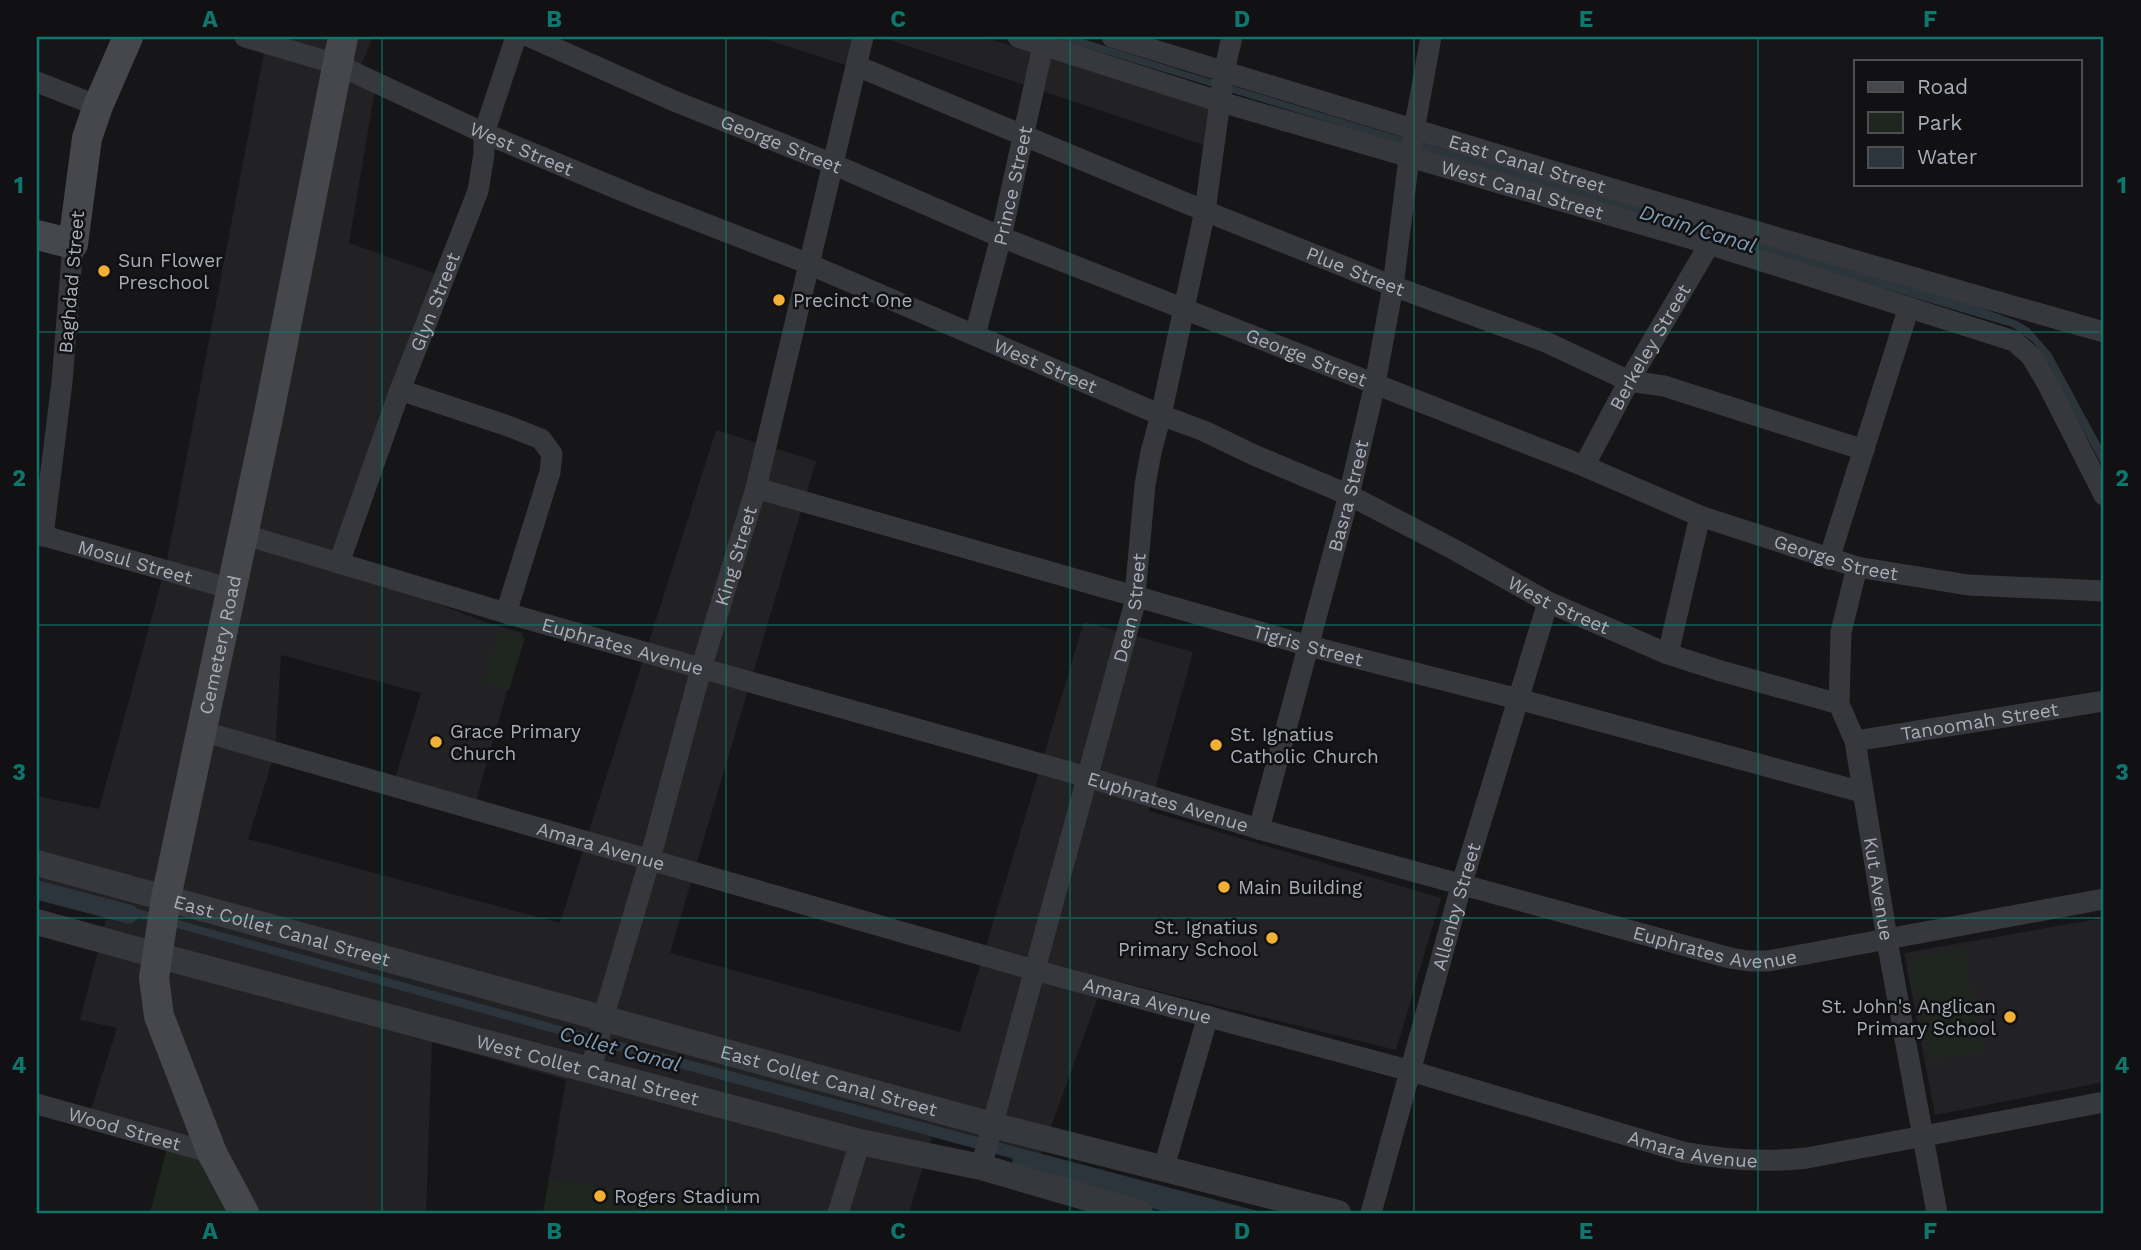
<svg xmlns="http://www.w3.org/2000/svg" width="2141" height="1250" viewBox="0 0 2141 1250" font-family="'Work Sans',sans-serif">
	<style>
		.built { fill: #222225 }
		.green { fill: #1e261f }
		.water { fill: #2c353c }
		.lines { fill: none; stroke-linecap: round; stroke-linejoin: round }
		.canal { stroke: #2c353c; stroke-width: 19 }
		.minor { stroke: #37383d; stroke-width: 21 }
		.tertiary { stroke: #37383d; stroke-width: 26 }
		.secondary { stroke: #45474d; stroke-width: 30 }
		.grid { fill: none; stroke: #0f766e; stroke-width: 2; stroke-opacity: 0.55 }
		.poi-dot { fill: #f2b134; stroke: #111113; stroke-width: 2.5 }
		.labels { text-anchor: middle; stroke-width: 5; stroke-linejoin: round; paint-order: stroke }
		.street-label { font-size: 19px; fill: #a8adb8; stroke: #111113 }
		.poi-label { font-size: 19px; fill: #a8adb8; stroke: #111113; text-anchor: start }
		.water-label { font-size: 21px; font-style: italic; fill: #7f9bb3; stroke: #111113 }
		.neatline { fill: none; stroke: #0f766e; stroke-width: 2.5 }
		.grid-label { font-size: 23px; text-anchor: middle; font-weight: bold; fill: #0f766e }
	</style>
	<rect width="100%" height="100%" fill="#161618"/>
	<g class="built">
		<polygon points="267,37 373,37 356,77 375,89 349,243 439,275 337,565 485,622 523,633 475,805 394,782 421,693 281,655 275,752 248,839 560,923 716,430 816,461 670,953 960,1032 1084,622 1193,652 1149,811 1441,898 1396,1050 1105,978 1041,1154 572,1029 37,881 37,796 99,809 166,565"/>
		<polygon points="760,37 862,37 854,68"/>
		<polygon points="881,37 984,37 1220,112 1210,147"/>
		<polygon points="109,909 932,1137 909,1213 758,1213 549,1178 566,1080 432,1042 426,1213 232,1213 203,1157 87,1122 117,1028 80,1020"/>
		<polygon points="2104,918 2104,1082 1935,1115 1904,953"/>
	</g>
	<g class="green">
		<polygon points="500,631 525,638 509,690 484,682"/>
		<polygon points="1963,948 1982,1051 1930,1060 1911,958"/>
		<polygon points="167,1148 203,1157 232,1213 150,1213"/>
		<polygon points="549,1178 758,1213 543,1213"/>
	</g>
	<g class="water">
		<polygon points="1051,37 1077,37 1187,72 1385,132 1974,305 2017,321 2029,328 2051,353 2104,451 2104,469 2040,351 2033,342 2012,327 1383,139"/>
		<polygon points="37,881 572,1029 1265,1213 1220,1213 1003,1156 726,1081 37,889"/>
	</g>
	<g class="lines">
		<g class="canal">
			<polyline points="37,890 129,914"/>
			<polyline points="1022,1160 1202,1213"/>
		</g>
		<g class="minor">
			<path id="s1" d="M245,37L336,64L484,133L642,199L804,262L1161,415L1204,431L1254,455L1349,495L1453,549L1548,602L1668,654L1721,671L1839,704"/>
			<path id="s2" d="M530,37L674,101L828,162L1001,237L1584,466L1700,516L1857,567L1968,585L2104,591"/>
			<path id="s3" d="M1018,37L1221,102L1699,241L2014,341L2031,356L2046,381L2104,495"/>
			<path id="s4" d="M1112,37C1442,139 1772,238 2104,332"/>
			<path id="s5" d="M857,66L1205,211L1393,286L1546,342L1629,381L1664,386L1864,450"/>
			<polyline points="37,82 98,106"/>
			<path id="s6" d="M975,335L1001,237L1045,37"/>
			<polyline points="400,390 508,426 541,439 552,454 550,472 506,613"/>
			<path id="s7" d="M1584,466L1629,381L1716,233"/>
			<path id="s8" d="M756,488L1309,646L1518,699L1862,792"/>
			<path id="s9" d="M37,534L232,589"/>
			<path id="s10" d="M242,534L506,613L1087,777L1259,829L1730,958L1749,961H1768L2104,899"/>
			<polyline points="43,536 62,382 73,244"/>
			<polyline points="1829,559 1909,307"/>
			<path id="s11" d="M339,563L400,390L478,191L484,154V133L516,37"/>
			<path id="s12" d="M1857,567L1841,632L1839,704L1855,741L1890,957L1937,1213"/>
			<polyline points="1668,654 1700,516"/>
			<path id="s13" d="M201,731L1034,970L1411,1071L1683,1152C1725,1160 1764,1163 1807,1158L2104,1102"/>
			<path id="s14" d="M1855,741L2104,701"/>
			<path id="s15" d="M1259,829L1349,495L1375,384L1393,286L1409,158L1431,37"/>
			<path id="s16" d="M591,1070L607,1005L650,859L701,669L756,488L863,37"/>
			<path id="s17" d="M37,1104L212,1153"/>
			<path id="s18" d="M981,1167L1134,606L1145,485L1151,452L1161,415L1205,211L1224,72L1232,37"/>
			<polyline points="1163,1170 1208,1016"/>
			<polyline points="838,1213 860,1142"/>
			<path id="s19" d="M1371,1213L1462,883L1548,602"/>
		</g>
		<g class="tertiary">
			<path id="s20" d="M37,863L992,1125L1338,1213"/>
			<path id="s21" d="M37,922L156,955L860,1142L981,1167L1140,1213"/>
		</g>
		<g class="secondary">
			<polyline points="37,235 73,244 87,138 98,106 128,37"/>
			<path id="s22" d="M244,1213L212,1153L159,1016L154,978L166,898L270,408L343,37"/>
		</g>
	</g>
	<path class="grid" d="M382,37V1213M726,37V1213M1070,37V1213M1414,37V1213M1758,37V1213M37,332H2104M37,625H2104M37,918H2104"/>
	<g class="poi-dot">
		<circle cx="104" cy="271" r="7"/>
		<circle cx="779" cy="300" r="7"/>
		<circle cx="436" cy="742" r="7"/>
		<circle cx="1216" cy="745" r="7"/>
		<circle cx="1224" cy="887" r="7"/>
		<circle cx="1272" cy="938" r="7"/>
		<circle cx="2010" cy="1017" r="7"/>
		<circle cx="600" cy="1196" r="7"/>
	</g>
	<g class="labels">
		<g class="street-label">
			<text dy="7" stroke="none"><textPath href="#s2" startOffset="273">George Street</textPath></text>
			<text dy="7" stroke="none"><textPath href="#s1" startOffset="299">West Street</textPath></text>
			<text dy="7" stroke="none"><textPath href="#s4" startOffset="434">East Canal Street</textPath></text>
			<text dy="7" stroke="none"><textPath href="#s6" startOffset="154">Prince Street</textPath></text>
			<text dy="7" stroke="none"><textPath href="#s3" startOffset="527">West Canal Street</textPath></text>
			<text dy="7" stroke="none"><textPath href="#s5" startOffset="539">Plue Street</textPath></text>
			<text transform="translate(71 282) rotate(-85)" y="7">Baghdad Street</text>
			<text dy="7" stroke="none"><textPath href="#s11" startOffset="278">Glyn Street</textPath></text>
			<text dy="7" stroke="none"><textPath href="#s7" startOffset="136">Berkeley Street</textPath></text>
			<text dy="7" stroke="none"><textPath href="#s2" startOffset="840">George Street</textPath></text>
			<text dy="7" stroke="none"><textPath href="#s1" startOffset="866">West Street</textPath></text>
			<text dy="7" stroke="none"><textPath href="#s15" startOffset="345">Basra Street</textPath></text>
			<text dy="7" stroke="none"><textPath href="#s16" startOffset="534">King Street</textPath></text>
			<text dy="7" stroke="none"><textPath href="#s2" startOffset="1407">George Street</textPath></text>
			<text dy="7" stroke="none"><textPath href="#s9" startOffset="102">Mosul Street</textPath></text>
			<text dy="7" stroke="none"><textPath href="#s1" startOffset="1433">West Street</textPath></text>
			<text dy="7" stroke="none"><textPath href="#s18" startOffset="579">Dean Street</textPath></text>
			<text dy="7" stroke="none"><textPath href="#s8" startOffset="574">Tigris Street</textPath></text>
			<text dy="7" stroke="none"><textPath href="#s22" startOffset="593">Cemetery Road</textPath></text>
			<text dy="7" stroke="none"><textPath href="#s10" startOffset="397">Euphrates Avenue</textPath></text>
			<text dy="7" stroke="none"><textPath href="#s14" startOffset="126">Tanoomah Street</textPath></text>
			<text dy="7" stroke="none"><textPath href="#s10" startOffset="964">Euphrates Avenue</textPath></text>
			<text dy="7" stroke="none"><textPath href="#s13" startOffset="416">Amara Avenue</textPath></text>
			<text dy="7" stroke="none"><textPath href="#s12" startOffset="329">Kut Avenue</textPath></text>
			<text dy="7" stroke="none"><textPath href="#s19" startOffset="318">Allenby Street</textPath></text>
			<text dy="7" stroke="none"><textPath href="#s20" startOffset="254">East Collet Canal Street</textPath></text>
			<text dy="7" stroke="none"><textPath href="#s10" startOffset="1531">Euphrates Avenue</textPath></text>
			<text dy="7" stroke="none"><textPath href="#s13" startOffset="984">Amara Avenue</textPath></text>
			<text dy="7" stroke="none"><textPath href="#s21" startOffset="570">West Collet Canal Street</textPath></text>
			<text dy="7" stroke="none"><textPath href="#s20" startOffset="821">East Collet Canal Street</textPath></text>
			<text dy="7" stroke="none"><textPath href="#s17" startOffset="91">Wood Street</textPath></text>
			<text dy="7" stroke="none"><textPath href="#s13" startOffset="1550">Amara Avenue</textPath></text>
		</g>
		<g class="poi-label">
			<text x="118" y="267">Sun Flower<tspan x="118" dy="22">Preschool</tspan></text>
			<text x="793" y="307">Precinct One</text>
			<text x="450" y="738">Grace Primary<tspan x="450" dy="22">Church</tspan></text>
			<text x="1230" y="741">St. Ignatius<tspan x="1230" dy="22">Catholic Church</tspan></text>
			<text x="1238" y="894">Main Building</text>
			<text x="1258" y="934" text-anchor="end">St. Ignatius<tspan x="1258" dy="22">Primary School</tspan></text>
			<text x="1996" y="1013" text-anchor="end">St. John's Anglican<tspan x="1996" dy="22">Primary School</tspan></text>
			<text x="614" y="1203">Rogers Stadium</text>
		</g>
		<g class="water-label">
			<text transform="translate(1698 229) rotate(17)" y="7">Drain/Canal</text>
			<text transform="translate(620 1049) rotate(15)" y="7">Collet Canal</text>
		</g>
	</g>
	<rect width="2141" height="1250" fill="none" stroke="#111113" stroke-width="77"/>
	<rect x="1854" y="60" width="228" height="126" fill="#111113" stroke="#4d4f55" stroke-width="2"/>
	<rect x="1868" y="82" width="35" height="10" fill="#45474d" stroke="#4d4f55" stroke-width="2"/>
	<text x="1917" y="94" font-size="21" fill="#a8adb8">Road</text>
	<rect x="1868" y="112" width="35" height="21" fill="#1e261f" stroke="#4d4f55" stroke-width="2"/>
	<text x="1917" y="130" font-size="21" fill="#a8adb8">Park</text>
	<rect x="1868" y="147" width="35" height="21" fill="#2c353c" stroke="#4d4f55" stroke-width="2"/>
	<text x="1917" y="164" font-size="21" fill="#a8adb8">Water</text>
	<rect x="38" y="38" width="2064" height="1174" class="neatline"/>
	<g class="grid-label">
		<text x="210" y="27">A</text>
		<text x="554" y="27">B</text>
		<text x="898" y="27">C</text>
		<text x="1242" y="27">D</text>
		<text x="1586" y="27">E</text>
		<text x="1930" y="27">F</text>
		<text x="19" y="193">1</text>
		<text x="2122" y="193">1</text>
		<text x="19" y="486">2</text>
		<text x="2122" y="486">2</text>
		<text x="19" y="780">3</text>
		<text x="2122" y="780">3</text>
		<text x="19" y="1073">4</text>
		<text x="2122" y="1073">4</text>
		<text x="210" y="1239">A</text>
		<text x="554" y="1239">B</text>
		<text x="898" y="1239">C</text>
		<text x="1242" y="1239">D</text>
		<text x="1586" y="1239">E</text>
		<text x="1930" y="1239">F</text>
	</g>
</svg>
